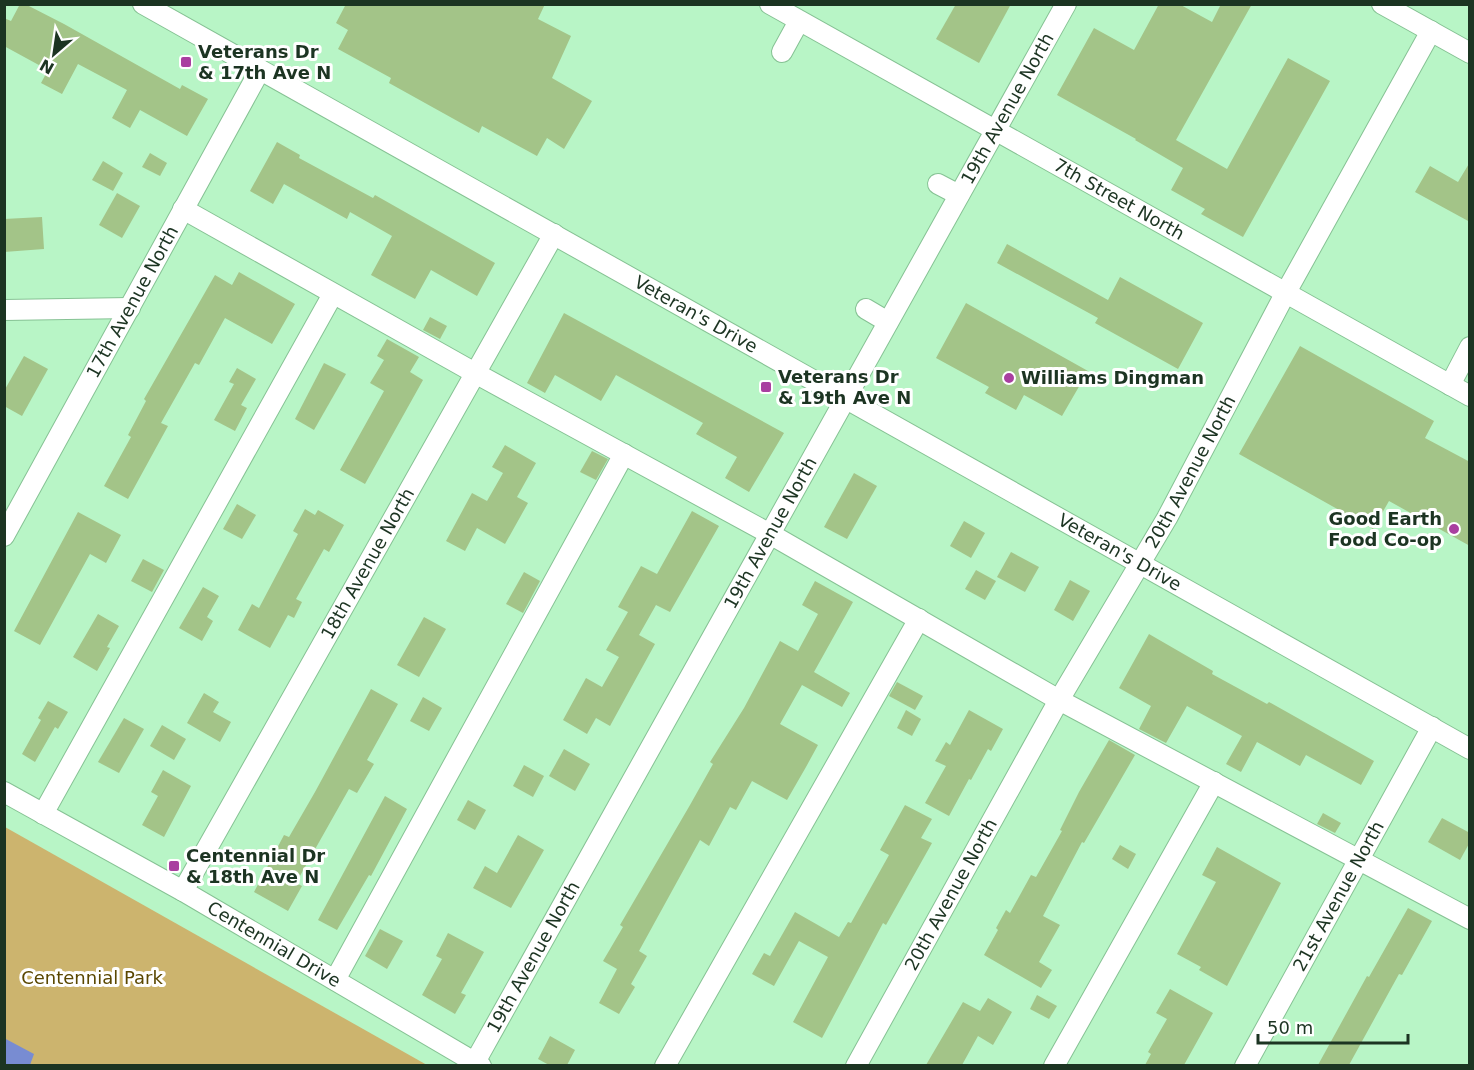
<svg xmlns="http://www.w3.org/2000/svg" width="1474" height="1070" viewBox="0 0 1474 1070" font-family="'DejaVu Sans',sans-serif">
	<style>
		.green { fill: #ccb46e }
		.water { fill: #788cd2 }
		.building { fill: #a3c488 }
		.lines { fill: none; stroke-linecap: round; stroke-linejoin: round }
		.minor-casing { stroke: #86c294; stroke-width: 22 }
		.minor { stroke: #fff; stroke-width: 20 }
		.poi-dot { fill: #a93fa0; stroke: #fff; stroke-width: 2 }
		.labels { text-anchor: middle; stroke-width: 6; stroke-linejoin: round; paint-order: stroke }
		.poi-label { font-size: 18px; font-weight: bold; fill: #1c3422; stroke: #fff; text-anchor: start }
		.street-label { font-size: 18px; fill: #1c3422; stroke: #fff }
		.park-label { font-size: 18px; fill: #5a4701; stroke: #fff }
	</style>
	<rect width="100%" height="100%" fill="#b8f5c6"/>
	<polygon class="green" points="5,827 427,1065 5,1065"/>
	<polygon class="water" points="4,1038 34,1054 30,1065 5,1065"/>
	<g class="building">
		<polygon points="20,4 25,4 64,24 180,89 182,85 208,99 187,136 140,110 130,128 112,118 127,90 78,64 62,94 41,83 48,70 4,46 4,18 11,21"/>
		<polygon points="346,4 545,4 538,19 571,36 552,78 592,101 564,149 547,138 537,156 482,126 479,133 389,83 391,78 338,49 348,30 336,23"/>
		<polygon points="956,4 1011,4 979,63 936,39"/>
		<polygon points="1159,4 1179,4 1212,22 1221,4 1252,4 1176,140 1227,169 1288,58 1330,81 1243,237 1201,214 1205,209 1171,190 1183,168 1135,140 1136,139 1057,95 1094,28 1134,50"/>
		<polygon points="277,142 300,155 299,158 373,198 375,195 495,263 477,296 431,270 415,299 371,275 392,236 350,212 347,219 284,184 273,204 250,191"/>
		<polygon points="150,153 167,163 160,176 142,167"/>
		<polygon points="103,161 123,173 113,191 92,180"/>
		<polygon points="1470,162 1470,222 1415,192 1430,166 1458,182"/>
		<polygon points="117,193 140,206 122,238 99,225"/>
		<polygon points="42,217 44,249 4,252 4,219"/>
		<polygon points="1007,244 1108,300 1120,277 1203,323 1178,369 1095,323 1098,318 997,263"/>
		<polygon points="239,272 295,304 272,344 225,318 199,365 195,363 161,423 168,426 128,499 104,486 131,437 128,435 146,401 144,399 215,275 232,285"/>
		<polygon points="966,303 1088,371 1062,416 1024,395 1016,410 985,393 989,387 936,358"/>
		<polygon points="564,313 784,433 749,492 725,478 737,457 696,434 703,423 616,375 601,401 555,375 545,393 527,383"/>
		<polygon points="430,317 447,326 440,339 423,330"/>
		<polygon points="387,339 419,357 410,372 423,380 365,484 340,470 384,391 370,383 384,360 377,356"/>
		<polygon points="1300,346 1434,421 1425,438 1470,462 1470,546 1389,501 1373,529 1239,454"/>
		<polygon points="24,356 48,369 22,416 4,406 4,391"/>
		<polygon points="324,363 346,374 314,430 295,419"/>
		<polygon points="237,368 256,379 241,405 247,408 235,431 214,420 234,384 229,382"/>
		<polygon points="505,445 536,463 517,497 528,503 505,544 477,528 465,551 446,541 472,493 487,501 503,473 492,467"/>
		<polygon points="592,451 608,459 596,480 580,472"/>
		<polygon points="854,473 877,486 847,539 824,527"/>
		<polygon points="237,504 256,515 242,539 223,529"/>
		<polygon points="305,509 315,515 318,510 344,525 329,552 324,549 296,599 302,602 294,618 288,615 270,648 238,630 252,604 259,608 298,534 293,531"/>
		<polygon points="692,511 719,526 670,612 656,605 639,635 655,644 610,726 596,718 587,734 563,720 586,678 602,687 619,657 606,650 628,612 618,607 641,566 657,574"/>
		<polygon points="78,512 121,535 106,563 90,554 40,645 14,631"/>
		<polygon points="964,521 985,533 971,558 950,546"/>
		<polygon points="1011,552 1039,567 1025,592 997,577"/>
		<polygon points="143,559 164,570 152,592 131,581"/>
		<polygon points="976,570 996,581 985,600 965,589"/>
		<polygon points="524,572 540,581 523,613 506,604"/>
		<polygon points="1070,580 1090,591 1073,621 1054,610"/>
		<polygon points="815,581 853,602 814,672 850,693 842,707 802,685 780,724 818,745 806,767 787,800 752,781 736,810 730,807 709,846 700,840 639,951 647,956 631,984 635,987 619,1014 599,1003 617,969 603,961 623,927 620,925 690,805 713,764 710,762 744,708 780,641 798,651 818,614 802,605"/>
		<polygon points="203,587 219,596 207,617 213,621 202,641 179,628"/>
		<polygon points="98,614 119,626 107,647 110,648 97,671 73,657"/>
		<polygon points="424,617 446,629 419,677 397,665"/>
		<polygon points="1149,634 1213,671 1212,674 1267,704 1269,702 1374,761 1361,785 1306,755 1300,766 1257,742 1241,772 1226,764 1242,736 1187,706 1166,743 1139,729 1151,706 1119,688"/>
		<polygon points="897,682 923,696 915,710 889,696"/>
		<polygon points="371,689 398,704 367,760 374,764 357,793 349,789 296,883 302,886 288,911 254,892 284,835 289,837 315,792"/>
		<polygon points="204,693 219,702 213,712 231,722 220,742 187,723"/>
		<polygon points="423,697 442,708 429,731 410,721"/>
		<polygon points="48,701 68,712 58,729 55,727 35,762 22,754 41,720 38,718"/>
		<polygon points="906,710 921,719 912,736 897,728"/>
		<polygon points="969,710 1003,729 991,751 988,749 971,780 969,779 949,816 925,803 946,766 935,761 946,742 950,745"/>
		<polygon points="124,718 144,729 119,773 98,762"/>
		<polygon points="162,725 186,739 174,760 150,746"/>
		<polygon points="1109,740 1135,755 1084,843 1082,842 1043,916 1060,925 1039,962 1052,970 1041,988 984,955 998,930 996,928 1006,910 1010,913 1031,875 1036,877 1062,831 1060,830 1079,792"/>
		<polygon points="564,749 590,764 575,791 549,776"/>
		<polygon points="524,765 544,776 533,797 513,786"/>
		<polygon points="163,770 191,786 164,837 142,825 158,796 151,792"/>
		<polygon points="385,796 407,809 371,876 369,875 337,930 318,920"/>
		<polygon points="468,800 486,810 475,830 457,820"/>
		<polygon points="905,805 932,819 921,838 932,843 886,925 883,923 822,1038 793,1022 828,957 799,941 774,986 752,974 764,953 770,956 795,912 839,937 848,922 851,923 889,855 880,850"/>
		<polygon points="1323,813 1341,823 1335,833 1317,824"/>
		<polygon points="1442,818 1470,833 1470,842 1460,860 1428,842"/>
		<polygon points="518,835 544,850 511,908 473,888 485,866 497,873"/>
		<polygon points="1120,845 1136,854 1128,869 1112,859"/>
		<polygon points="1217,847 1281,883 1227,986 1199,970 1201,967 1177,954 1216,882 1202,875"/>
		<polygon points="1408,908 1432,921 1402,975 1399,974 1349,1065 1318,1065 1367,976 1369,977"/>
		<polygon points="380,929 403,941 387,969 365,956"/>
		<polygon points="448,933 484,952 461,993 466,995 455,1014 422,995 442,959 436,956"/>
		<polygon points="1170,989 1213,1013 1184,1065 1145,1065 1151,1054 1148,1052 1167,1019 1156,1013"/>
		<polygon points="1037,995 1057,1006 1049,1019 1030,1009"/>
		<polygon points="988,998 1012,1012 993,1045 978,1036 962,1065 926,1065 963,1002 980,1011"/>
		<polygon points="550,1036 575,1050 567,1065 549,1065 538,1059"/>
	</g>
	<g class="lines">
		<g class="minor-casing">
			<g id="minor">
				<path id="s1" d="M143,4L1470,749"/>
				<path id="s2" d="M770,4L1470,396"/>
				<polyline points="1382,4 1470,53"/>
				<polyline points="782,52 799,21"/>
				<polyline points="938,184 959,195"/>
				<polyline points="183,209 475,373 770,534 1059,700 1470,919"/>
				<polyline points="866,309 888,322"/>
				<polyline points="4,310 130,308"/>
				<polyline points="1450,385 1470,347"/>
				<path id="s3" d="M4,536L260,70"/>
				<path id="s4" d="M4,792L183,891L481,1066"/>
				<polyline points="43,814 333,294"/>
				<path id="s5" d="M183,891L554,234"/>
				<polyline points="335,980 624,454"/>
				<path id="s6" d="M475,1062L1066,4"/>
				<polyline points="665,1066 919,619"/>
				<path id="s7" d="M856,1066L1059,700L1167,518L1285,294L1431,31"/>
				<polyline points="1054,1066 1214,782"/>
				<path id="s8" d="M1245,1066L1432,727"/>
			</g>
		</g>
		<use href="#minor" class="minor"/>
	</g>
	<g class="poi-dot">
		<rect x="180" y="56" width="12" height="12" rx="3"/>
		<circle cx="1009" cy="378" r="6"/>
		<rect x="760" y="381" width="12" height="12" rx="3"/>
		<circle cx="1454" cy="529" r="6"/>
		<rect x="168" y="860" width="12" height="12" rx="3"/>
	</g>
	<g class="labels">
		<g class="poi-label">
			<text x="198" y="58">Veterans Dr<tspan x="198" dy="21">&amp; 17th Ave N</tspan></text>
			<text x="778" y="383">Veterans Dr<tspan x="778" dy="21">&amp; 19th Ave N</tspan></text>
			<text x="1021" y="384">Williams Dingman</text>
			<text x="1442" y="525" text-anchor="end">Good Earth<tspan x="1442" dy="21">Food Co-op</tspan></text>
			<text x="186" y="862">Centennial Dr<tspan x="186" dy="21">&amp; 18th Ave N</tspan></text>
		</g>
		<g class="street-label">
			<text dy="6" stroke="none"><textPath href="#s6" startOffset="1092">19th Avenue North</textPath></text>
			<text dy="6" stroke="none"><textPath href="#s2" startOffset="400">7th Street North</textPath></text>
			<text dy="6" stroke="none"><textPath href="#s3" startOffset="267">17th Avenue North</textPath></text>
			<text dy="6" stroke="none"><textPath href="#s1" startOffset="634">Veteran's Drive</textPath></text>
			<text dy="6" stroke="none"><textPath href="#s7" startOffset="682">20th Avenue North</textPath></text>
			<text dy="6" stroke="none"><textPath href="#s6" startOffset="606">19th Avenue North</textPath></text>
			<text dy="6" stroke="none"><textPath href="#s1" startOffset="1120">Veteran's Drive</textPath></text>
			<text dy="6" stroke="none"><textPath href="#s5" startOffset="376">18th Avenue North</textPath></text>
			<text dy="6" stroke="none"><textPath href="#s7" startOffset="196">20th Avenue North</textPath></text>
			<text dy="6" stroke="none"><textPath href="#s8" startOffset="194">21st Avenue North</textPath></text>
			<text dy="6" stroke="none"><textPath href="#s4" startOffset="310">Centennial Drive</textPath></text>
			<text dy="6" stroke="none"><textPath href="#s6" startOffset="120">19th Avenue North</textPath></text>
		</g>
		<g class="park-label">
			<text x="92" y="984">Centennial Park</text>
		</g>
	</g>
	<rect width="1474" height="1070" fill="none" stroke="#1c3422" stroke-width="12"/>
	<g transform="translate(54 54) rotate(209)" stroke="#ffffff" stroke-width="4.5" paint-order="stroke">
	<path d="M0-4.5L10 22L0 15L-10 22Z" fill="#1c3422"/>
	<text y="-9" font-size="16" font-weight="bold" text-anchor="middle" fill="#1c3422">N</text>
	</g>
	<path d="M1258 1034v9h150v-9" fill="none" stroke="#1c3422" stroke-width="3"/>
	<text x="1267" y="1034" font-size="18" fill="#1c3422" stroke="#ffffff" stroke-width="4.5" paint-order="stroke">50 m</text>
</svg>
